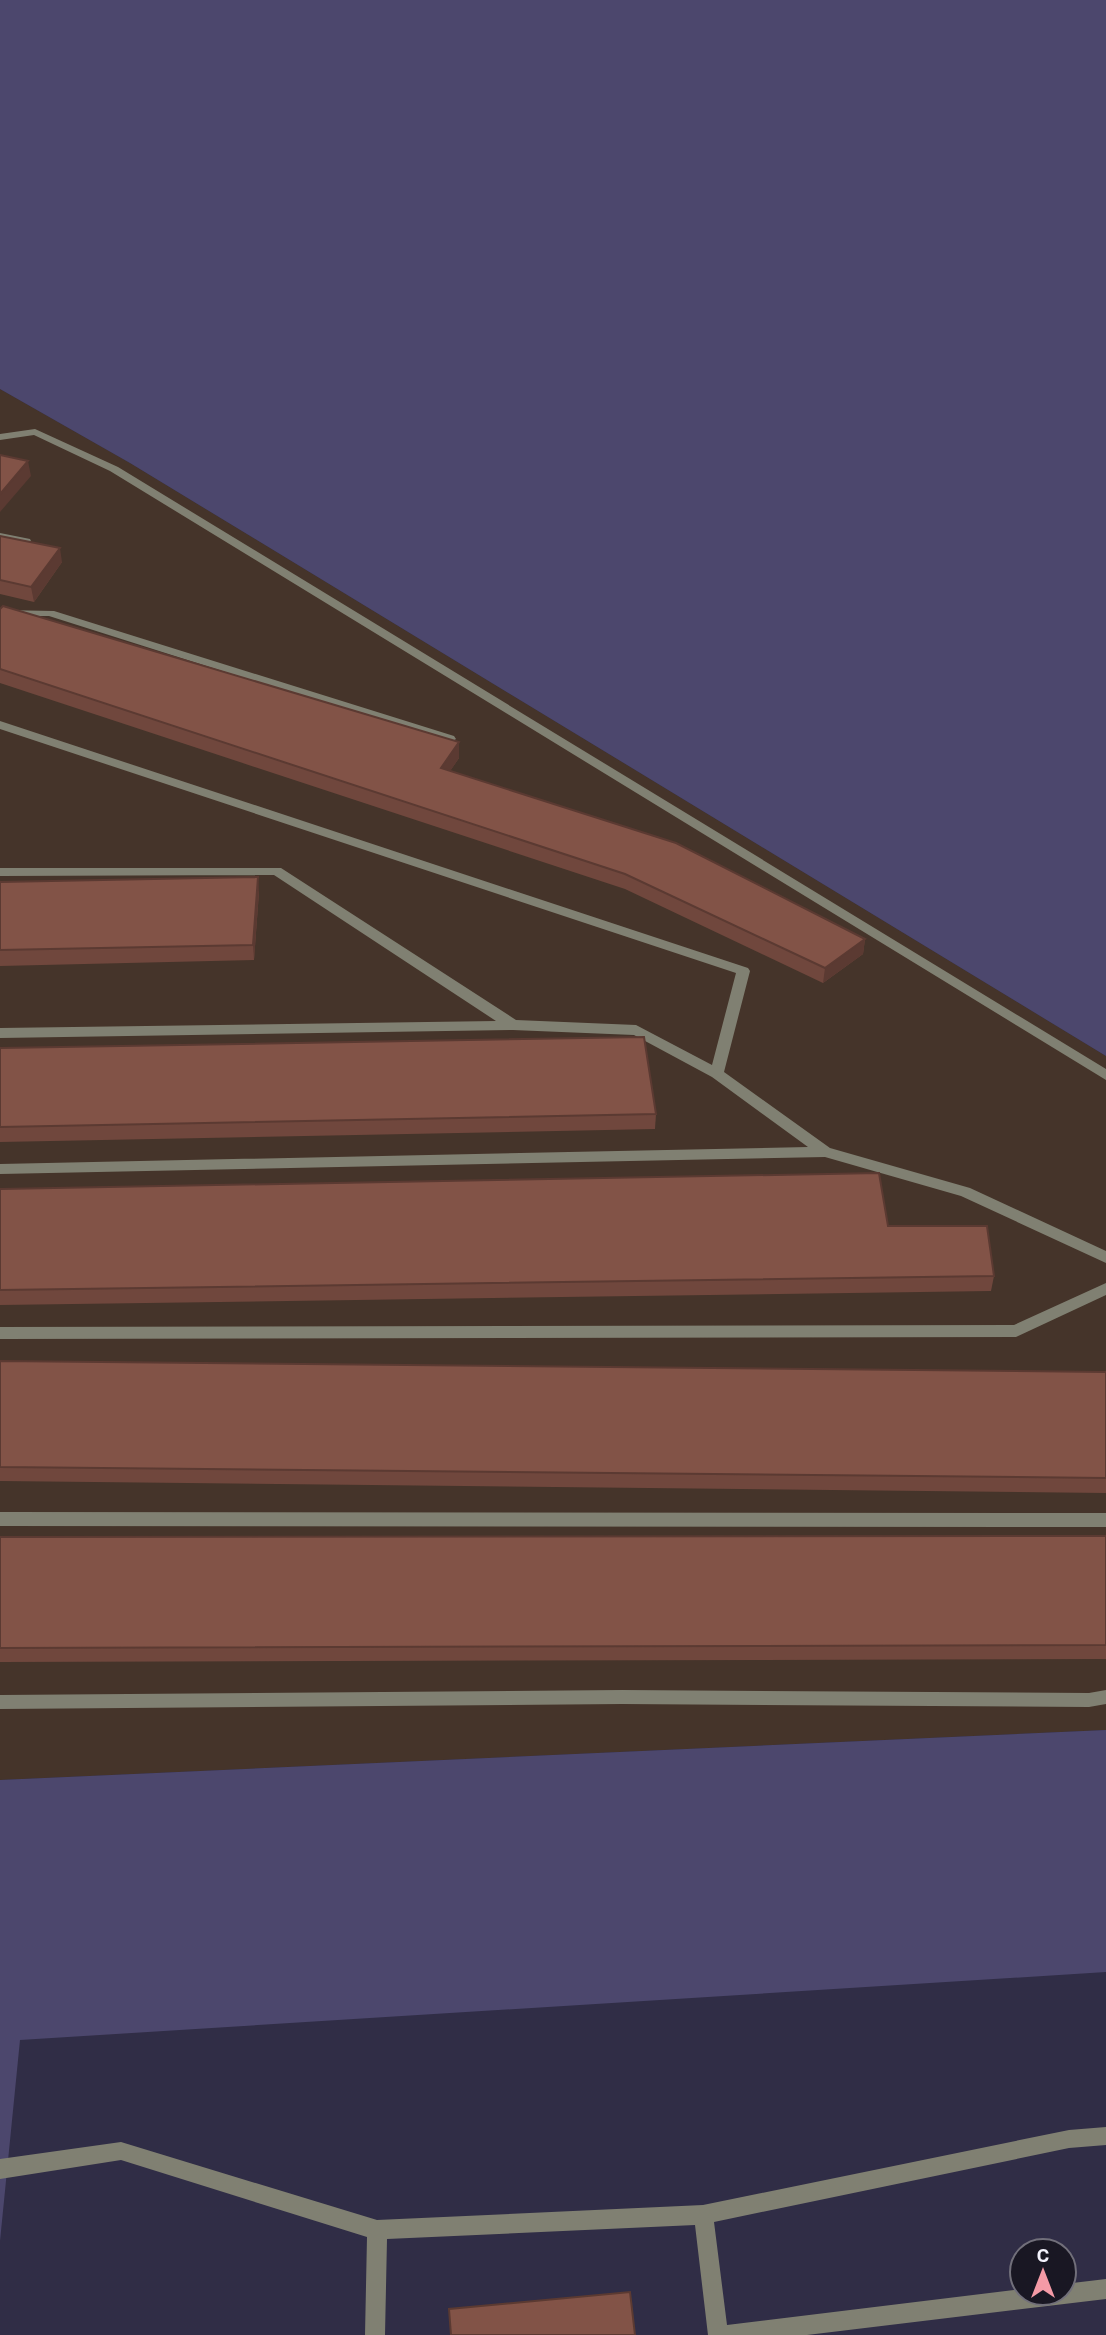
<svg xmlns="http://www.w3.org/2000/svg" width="1106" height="2335" viewBox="0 0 1106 2335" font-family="Roboto,sans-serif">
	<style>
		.industrial { fill: #45342a }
		.green { fill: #4c476d }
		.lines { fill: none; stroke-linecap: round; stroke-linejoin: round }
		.lane { fill: #808072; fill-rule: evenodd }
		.wall { fill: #70473d }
		.shaded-wall { fill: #5b3a32 }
		.building { fill: #825347; stroke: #5b3a32; stroke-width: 2 }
	</style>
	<rect width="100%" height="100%" fill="#302d46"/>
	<polygon class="industrial" points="0,389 130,463 1106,1056 1106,1730 0,1780"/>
	<g class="green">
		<polygon points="0,0 1106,0 1106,1056 130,463 0,389"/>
		<polygon points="1106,1730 1106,1972 20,2040 0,2241 0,1780"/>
	</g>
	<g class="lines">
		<g class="lane">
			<polygon points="35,429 118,467 1106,1069 1106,1080 110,471 34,435 0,440 0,434"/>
			<polygon points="0,533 30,539 31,541 26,544 0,539"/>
			<polygon points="0,610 54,611 454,736 456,739 450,743 446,742 49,616 0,616"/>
			<polygon points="0,721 748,968 750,971 724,1072 830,1148 970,1188 1106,1251 1106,1263 961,1196 825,1157 0,1174 0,1164 808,1147 712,1077 634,1035 513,1030 0,1038 0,1028 496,1021 274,875 0,876 0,868 281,868 516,1020 636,1025 712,1065 736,973 0,729"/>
			<polygon points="1106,1283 1106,1295 1016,1337 0,1339 0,1327 1014,1325"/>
			<polygon points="0,1512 1106,1513 1106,1527 0,1526"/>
			<polygon points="622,1690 1089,1693 1106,1690 1106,1704 1089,1707 622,1704 0,1709 0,1695"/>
			<polygon points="1106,2127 1106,2145 1069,2148 714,2222 727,2325 1022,2289 1022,2293 1064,2293 1064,2284 1106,2279 1106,2299 807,2335 708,2335 695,2225 387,2239 385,2335 365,2335 367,2237 121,2160 0,2179 0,2159 121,2142 377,2220 703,2205 1069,2130"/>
		</g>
	</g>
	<g class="wall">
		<polygon points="0,536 62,562 34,602 0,594"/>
		<polygon points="0,609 459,742 459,758 450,771 865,939 863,954 823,983 625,889 0,683"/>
		<polygon points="0,882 259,892 254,960 0,966"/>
		<polygon points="0,1048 656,1114 655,1129 0,1142"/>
		<polygon points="0,1189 888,1226 994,1276 991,1291 0,1305"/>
		<polygon points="0,1361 1106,1372 1106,1493 0,1481"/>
		<polygon points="1106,1536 1106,1659 0,1662 0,1537"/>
	</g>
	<g class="shaded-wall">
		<polygon points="28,461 31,476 0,512 0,494"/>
		<polygon points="60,548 62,562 34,602 31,587"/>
		<polygon points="459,742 459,758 442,783 441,768"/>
		<polygon points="258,877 259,892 254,960 253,945"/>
		<polygon points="865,939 863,954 823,983 825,968"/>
	</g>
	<g class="building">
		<polygon points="0,455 28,461 0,494"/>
		<polygon points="0,536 60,548 31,587 0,580"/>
		<polygon points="3,606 459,742 441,768 676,843 865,939 825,968 625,874 0,669 0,609"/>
		<polygon points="258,877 253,945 0,950 0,882"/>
		<polygon points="644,1037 656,1114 0,1127 0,1048"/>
		<polygon points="879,1173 888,1226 987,1226 994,1276 0,1290 0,1189"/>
		<polygon points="0,1361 1106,1372 1106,1478 0,1467"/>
		<polygon points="1106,1536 1106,1645 0,1648 0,1537"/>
		<polygon points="630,2292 635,2335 451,2335 449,2309"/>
	</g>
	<g transform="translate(1043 2272)"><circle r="33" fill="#191723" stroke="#716f7a" stroke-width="2"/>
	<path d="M0-5L12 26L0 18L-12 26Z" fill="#f49aa6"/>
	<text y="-10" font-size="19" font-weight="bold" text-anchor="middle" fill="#f4f3fd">С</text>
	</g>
</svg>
